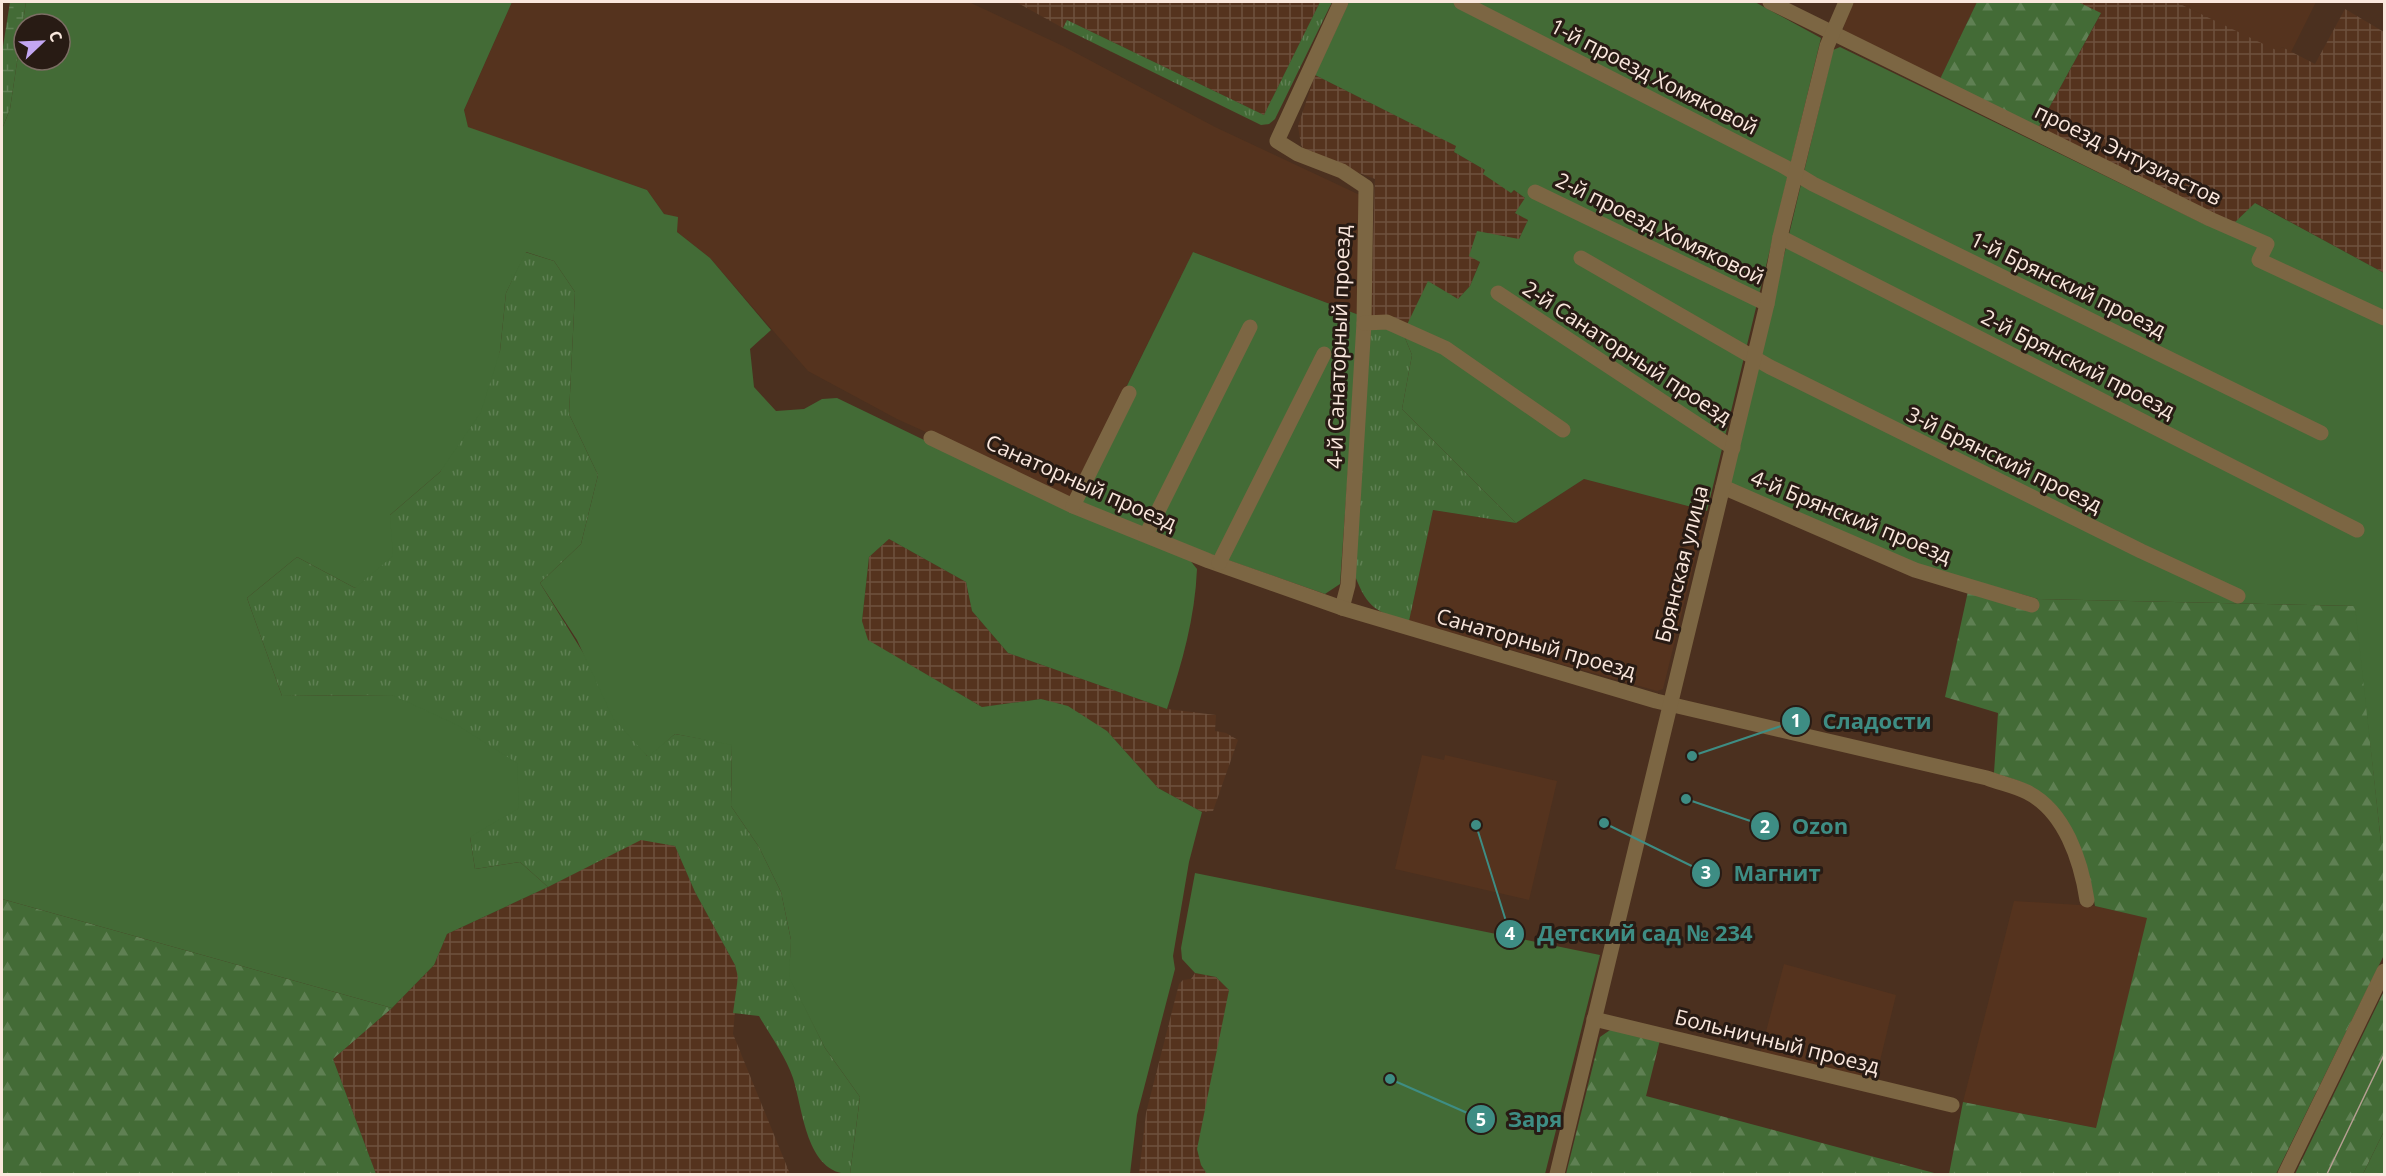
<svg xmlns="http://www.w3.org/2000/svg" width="2386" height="1176" viewBox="0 0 2386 1176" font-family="'Open Sans',sans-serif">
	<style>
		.built { fill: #55331e }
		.industrial { fill: url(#industrial-grid) }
		.grass { fill: url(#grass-tufts) }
		.forest { fill: url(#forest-firs) }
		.wetland { fill: url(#wetland-marsh) }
		.garden { fill: #436b36; fill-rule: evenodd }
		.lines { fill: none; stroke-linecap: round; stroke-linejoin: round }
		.minor { stroke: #7c6643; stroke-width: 15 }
		.tram { stroke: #b59f92; stroke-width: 1.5 }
		.labels { text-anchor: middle; stroke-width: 6; stroke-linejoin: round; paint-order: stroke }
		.street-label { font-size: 21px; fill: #fae7dd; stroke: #281b14 }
		.leader { fill: none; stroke: #3e8d84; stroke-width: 2 }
		.callout-dot { fill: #3e8d84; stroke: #281b14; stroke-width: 2 }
		.mark-label { font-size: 18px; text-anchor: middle; font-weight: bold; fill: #fff }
		.callout-label { font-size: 22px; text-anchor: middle; font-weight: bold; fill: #3e8d84; stroke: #281b14; stroke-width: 6; stroke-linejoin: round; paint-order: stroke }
	</style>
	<defs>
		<pattern id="industrial-grid" width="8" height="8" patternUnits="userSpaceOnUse" patternTransform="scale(1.5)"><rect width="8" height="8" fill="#55331e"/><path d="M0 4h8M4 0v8" fill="none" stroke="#6e513e"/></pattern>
		<pattern id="grass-tufts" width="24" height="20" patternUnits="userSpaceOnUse" patternTransform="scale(1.5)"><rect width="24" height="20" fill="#436b36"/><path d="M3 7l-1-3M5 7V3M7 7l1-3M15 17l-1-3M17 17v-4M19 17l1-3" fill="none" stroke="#5f8053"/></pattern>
		<pattern id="forest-firs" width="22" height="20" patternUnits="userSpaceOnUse" patternTransform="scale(1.5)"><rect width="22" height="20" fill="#436b36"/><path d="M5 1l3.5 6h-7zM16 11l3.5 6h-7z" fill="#5f8053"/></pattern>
		<pattern id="wetland-marsh" width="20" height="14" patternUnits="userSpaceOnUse" patternTransform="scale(1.5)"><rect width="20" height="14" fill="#436b36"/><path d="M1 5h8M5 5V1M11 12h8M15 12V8" fill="none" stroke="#5f8053"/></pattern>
	</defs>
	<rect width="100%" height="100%" fill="#4b301f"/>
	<g class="built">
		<polygon points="512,2 969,2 1063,46 1215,127 1362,196 1359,315 1193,252 1079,482 1079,501 897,419 808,371 710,258 677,232 647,190 468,128 464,110"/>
		<polygon points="1854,2 1977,2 1940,79 1843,31 1846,18"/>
		<polygon points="2176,2 2316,2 2291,52 2282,47 2278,52"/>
		<polygon points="1584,479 1707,511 1663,689 1657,691 1409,621 1433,510 1516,523"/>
		<polygon points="1422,755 1444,760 1445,755 1557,781 1529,900 1395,869"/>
		<polygon points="2014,901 2095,906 2148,918 2096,1128 1963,1102"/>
		<polygon points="1784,964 1896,995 1875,1081 1760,1054"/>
	</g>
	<g class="industrial">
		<polygon points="1016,2 1320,2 1264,115 1067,20 1063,28"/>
		<polygon points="2078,2 2176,2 2278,51 2282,47 2315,64 2345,9 2384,32 2384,273 2256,203 2233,224 2038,128 2101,14"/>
		<polygon points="1315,75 1457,146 1454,152 1485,170 1511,193 1514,190 1525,198 1528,220 1519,239 1480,261 1470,286 1458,299 1403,333 1371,317 1375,179 1305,152 1301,145 1298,126"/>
		<polygon points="889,539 966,582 972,611 1008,653 1167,709 1216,715 1215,731 1226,733 1238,740 1213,811 1202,812 1158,788 1107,731 1041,699 982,707 867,640 862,621 869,557"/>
		<polygon points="641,839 675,846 695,892 735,965 738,976 733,1034 790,1174 376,1174 333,1059 392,1008 434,965 447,934 548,887"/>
		<polygon points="1195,973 1216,977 1229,990 1201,1165 1207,1174 1139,1174 1146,1113 1179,984 1183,980 1191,979"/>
	</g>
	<g class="grass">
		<polygon points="1320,2 1332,2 1275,119 1269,124 1261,125 1063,28 1067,20 1264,115"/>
		<path d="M525,252L554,261L575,292L569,414L598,475L581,544L540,583L647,756L675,734L732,744L731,806L759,847L781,892L791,940L790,977L825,1048L860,1097L850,1174C806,1174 803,1109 793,1078C786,1057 770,1035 759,1016L733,1013L738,977L735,965L695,892L675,846L641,840L548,887L520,862L475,869L470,837L392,695L282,696L247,598L297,557L355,588L390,515L440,472L500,351L506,293Z"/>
		<path d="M1371,317L1403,333L1412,355L1402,409L1516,523L1433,510L1409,621C1376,612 1368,609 1355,576Z"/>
	</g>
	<g class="forest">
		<polygon points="1977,2 2078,2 2101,13 2038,128 1940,79"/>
		<path d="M1970,582L2038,599L2356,606L2381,843H2384V955L2276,1174H1949L1963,1102L2096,1128L2147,918L2095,906C2087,860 2073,810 2030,786C2019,780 2006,777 1994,773L1998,713L1945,697Z"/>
		<polygon points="2,899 392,1008 333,1059 376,1174 2,1174"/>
		<polygon points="2384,991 2384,1131 2363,1174 2295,1174"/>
		<polygon points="1613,1028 1660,1040 1646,1096 1938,1174 1566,1174 1600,1037"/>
	</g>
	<polygon class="wetland" points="10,2 26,2 10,109 2,129 2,53"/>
	<g class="garden">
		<path d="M26,2H512L464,110L468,127L647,190L664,214L678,217L677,232L710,258L771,330L750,349L754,387L776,411L804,409L822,399L837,398L1067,509L1189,559L1197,569C1195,618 1182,663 1167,709L1008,653L972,611L966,582L889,539L869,557L862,621L868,640L982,707L1041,699L1068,706L1107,731L1158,788L1202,812L1189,862L1173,956L1175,969L1137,1115L1130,1174H850L860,1097L825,1048L789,977L791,940L781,892L759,847L731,806L732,745L675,734L648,757L613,718L577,640L540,583L581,544L598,475L569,414L575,292L554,261L526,252L506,293L500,351L481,412L440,472L390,515L393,556L355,588L297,557L247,598L282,696L392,695L457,725L517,763L519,808L470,837L475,869L520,862L548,887L447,934L434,965L392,1008L2,899V129L10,109ZM24,24H60V60H24Z"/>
		<polygon points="1349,2 1755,2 1821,38 1707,511 1584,479 1516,523 1402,409 1412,355 1403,333 1428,281 1458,299 1470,286 1480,262 1469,256 1477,231 1519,239 1528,220 1515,213 1525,198 1514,190 1511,193 1483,174 1485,170 1454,152 1456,146 1315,75"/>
		<polygon points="1840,47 2204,224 2233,224 2255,203 2384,273 2384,843 2381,843 2355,606 2038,599 1914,564 1729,486 1833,50"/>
		<polygon points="1193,252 1359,315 1340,584 1325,594 1153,534 1079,501 1079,483"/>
		<polygon points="1195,873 1600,955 1545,1174 1207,1174 1201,1165 1197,1149 1229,990 1216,977 1195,973 1182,959 1181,948"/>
		<polygon points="2384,1131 2384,1174 2363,1174"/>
	</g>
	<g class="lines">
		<g class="minor">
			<polyline points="1341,2 1277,141 1298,154 1342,171 1366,187 1364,323 1348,585 1342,608"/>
			<polyline points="1461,2 1785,167 1813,184 2321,433"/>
			<polyline points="1770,2 2210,219 2267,244 2259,260 2384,318"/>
			<polyline points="1535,192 1767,304"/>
			<polyline points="1780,237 2357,530"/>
			<polyline points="1581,258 1770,367 2141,551 2238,596"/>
			<polyline points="1498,293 1733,448"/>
			<polyline points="1364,323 1387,322 1445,348 1563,430"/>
			<path d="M931,438L1073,506L1209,561L1342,608L1656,701L1987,778C2000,783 2015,786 2027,792C2065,811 2081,861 2087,900"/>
			<polyline points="1723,487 1915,570 2032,605"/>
			<polyline points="1073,506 1129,393"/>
			<polyline points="1146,535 1250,327"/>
			<polyline points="1219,563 1324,354"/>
			<polyline points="1594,1019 1952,1105"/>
			<polyline points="1557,1174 1767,304 1780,237 1827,46 1846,2"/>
			<polyline points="2285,1174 2384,971"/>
		</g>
		<polyline class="tram" points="2327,1174 2384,1055"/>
	</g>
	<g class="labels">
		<g class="street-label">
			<text transform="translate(1654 77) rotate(27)" y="7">1-й проезд Хомяковой</text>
			<text transform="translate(2128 155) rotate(26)" y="7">проезд Энтузиастов</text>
			<text transform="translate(1660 229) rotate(26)" y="7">2-й проезд Хомяковой</text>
			<text transform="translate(2068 285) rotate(26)" y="7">1-й Брянский проезд</text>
			<text transform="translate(1339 347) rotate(-88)" y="7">4-й Санаторный проезд</text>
			<text transform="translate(1627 353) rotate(33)" y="7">2-й Санаторный проезд</text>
			<text transform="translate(2078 364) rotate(27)" y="7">2-й Брянский проезд</text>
			<text transform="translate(2004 460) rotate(26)" y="7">3-й Брянский проезд</text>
			<text transform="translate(1081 483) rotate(24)" y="7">Санаторный проезд</text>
			<text transform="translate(1851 517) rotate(22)" y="7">4-й Брянский проезд</text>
			<text transform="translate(1682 564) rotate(-76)" y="7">Брянская улица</text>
			<text transform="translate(1536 644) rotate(16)" y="7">Санаторный проезд</text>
			<text transform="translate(1777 1042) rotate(14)" y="7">Больничный проезд</text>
		</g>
	</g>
	<path class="leader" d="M1692 756L1796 721M1686 799L1765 826M1604 823L1706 873M1476 825L1510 934M1390 1079L1481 1119"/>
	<g class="callout-dot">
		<circle cx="1692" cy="756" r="6"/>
		<circle cx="1686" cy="799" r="6"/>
		<circle cx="1604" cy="823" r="6"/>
		<circle cx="1476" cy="825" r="6"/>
		<circle cx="1390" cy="1079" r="6"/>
		<circle cx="1796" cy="721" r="15"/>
		<circle cx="1765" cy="826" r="15"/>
		<circle cx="1706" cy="873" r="15"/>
		<circle cx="1510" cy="934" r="15"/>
		<circle cx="1481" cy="1119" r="15"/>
	</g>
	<g class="mark-label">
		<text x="1796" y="727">1</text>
		<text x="1765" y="833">2</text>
		<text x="1706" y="879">3</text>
		<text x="1510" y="940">4</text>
		<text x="1481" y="1126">5</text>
	</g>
	<g class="callout-label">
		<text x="1877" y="729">Сладости</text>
		<text x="1820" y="834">Ozon</text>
		<text x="1777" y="881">Магнит</text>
		<text x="1645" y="941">Детский сад № 234</text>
		<text x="1535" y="1127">Заря</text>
	</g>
	<rect width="2386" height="1176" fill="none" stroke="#fae7dd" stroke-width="6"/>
	<g transform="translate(42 42) rotate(67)"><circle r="28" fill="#281b14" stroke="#7c6d64" stroke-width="1.5"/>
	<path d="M0-4.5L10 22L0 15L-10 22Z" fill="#c3a7f2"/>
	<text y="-9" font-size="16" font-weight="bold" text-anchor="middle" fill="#fae7dd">С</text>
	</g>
</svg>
